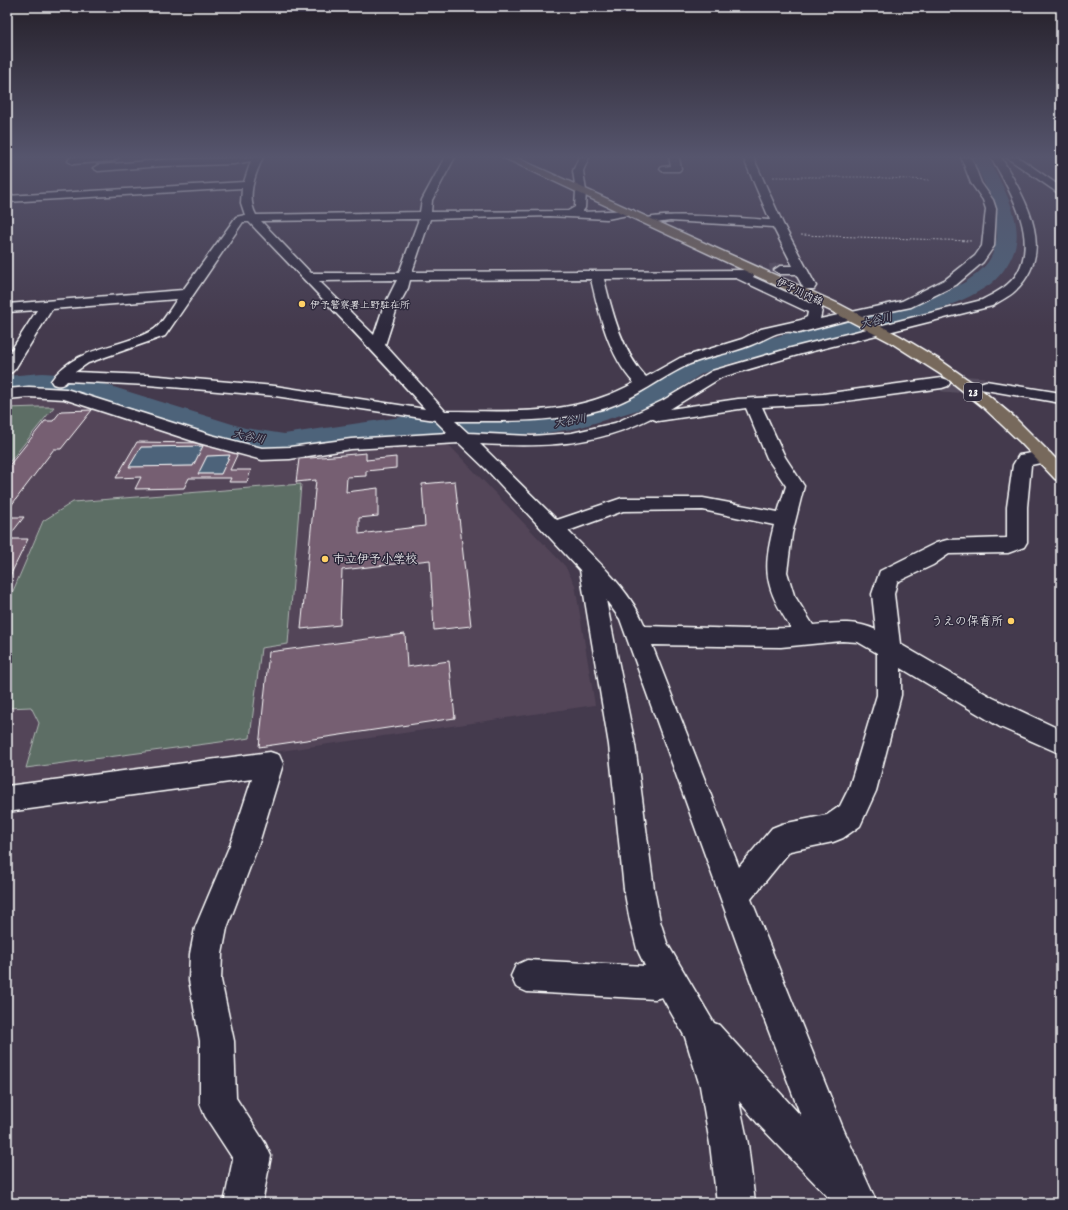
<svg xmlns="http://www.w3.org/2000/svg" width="1068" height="1210" viewBox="0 0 1068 1210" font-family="Dekko,'Klee One',sans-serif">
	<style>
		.built { fill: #534558 }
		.green { fill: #5d6e65; stroke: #aeb6b2 }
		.water { fill: #4e637a; stroke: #95a1af }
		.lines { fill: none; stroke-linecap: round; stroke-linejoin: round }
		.river { fill: #4e637a; fill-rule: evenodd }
		.building { fill: #765e72; stroke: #fff; fill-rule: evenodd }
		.street-tunnel-far1 { stroke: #574e5f; stroke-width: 14; stroke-dasharray: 14 7; stroke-linecap: butt }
		.street-tunnel { stroke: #574e5f; stroke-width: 17; stroke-dasharray: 17 8; stroke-linecap: butt }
		.street-casing { stroke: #fff; stroke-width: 3 }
		.primary-casing { stroke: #fff; stroke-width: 3 }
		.path { stroke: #fff; stroke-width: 1; stroke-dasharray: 2 1.5; stroke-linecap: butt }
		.street { fill: #2f2a3d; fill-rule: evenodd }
		.primary { fill: #77695c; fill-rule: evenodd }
		.poi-dot { fill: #ffd166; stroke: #2f2a3d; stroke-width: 1.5 }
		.labels { text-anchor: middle; stroke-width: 3; stroke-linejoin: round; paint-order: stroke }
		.far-street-label { font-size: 10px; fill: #fff; stroke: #2f2a3d }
		.far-poi-label { font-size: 10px; fill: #fff; stroke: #2f2a3d; text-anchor: start }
		.far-water-label { font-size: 11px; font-style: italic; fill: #afb9c3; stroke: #2f2a3d }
		.shield { fill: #2f2a3d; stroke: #c1bfc5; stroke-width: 1 }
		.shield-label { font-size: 11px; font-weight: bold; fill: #fff }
		.poi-label { font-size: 12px; fill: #fff; stroke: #2f2a3d; text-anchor: start }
	</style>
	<rect width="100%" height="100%" fill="#443a4d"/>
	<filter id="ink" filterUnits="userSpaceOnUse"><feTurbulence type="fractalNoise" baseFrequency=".025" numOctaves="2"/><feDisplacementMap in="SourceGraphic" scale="8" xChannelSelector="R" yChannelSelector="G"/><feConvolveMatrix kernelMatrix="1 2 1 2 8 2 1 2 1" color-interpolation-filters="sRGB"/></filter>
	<g filter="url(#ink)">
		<polygon class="built" points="54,396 155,427 299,456 407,446 449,445 565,566 575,585 595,705 281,751 7,787 7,397"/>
		<g class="green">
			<polygon points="38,407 54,407 7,465 7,408"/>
			<polygon points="301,484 288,644 261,648 250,738 26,768 39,723 31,707 7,708 7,605 43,521 73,502"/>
		</g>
		<g class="water">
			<polygon points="203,446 193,466 129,467 141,447"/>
			<polygon points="230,455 221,474 198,474 207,456"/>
		</g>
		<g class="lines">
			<path class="river" d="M972,157H988C1000,182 1021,214 1016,243C1013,259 1001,278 986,287C944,314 899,319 852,332C812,342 772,353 732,363L703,373L654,405L578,428L541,434H408L284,452L231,442L72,391L42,389L7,392V376L42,373L75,375L245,428L284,434L408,416H541L574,412L634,393L685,363L714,352C755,341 796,332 837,321C878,310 972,298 992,255C1007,223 985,186 972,157Z"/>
		</g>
		<g class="building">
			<polygon points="92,410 61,449 54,449 7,511 7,468 45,421 53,421 61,411"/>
			<path d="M137,442L202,443L238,453L230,470H251L247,482H229L231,478H189L184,488L135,489L141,477L116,478ZM203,446L193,466L129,467L141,447ZM230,455L221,474H198L207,456Z"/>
			<polygon points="366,453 366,460 396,457 396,468 366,471 366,476 347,477 346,492 378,488 378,516 359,518 359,534 425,526 422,484 455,481 471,626 434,630 430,560 342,570 340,625 301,629 316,480 296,482 299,459"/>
			<polygon points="7,517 24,517 7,539 28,539 9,578 7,578"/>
			<polygon points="405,634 407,667 449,661 455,718 259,747 269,652"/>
		</g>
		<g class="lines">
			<polyline class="street-tunnel-far1" points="749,274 780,270"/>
			<polyline class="street-tunnel" points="942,383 986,386"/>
			<g class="street-casing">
				<g id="street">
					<polygon points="71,157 117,157 118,158 113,161 73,164 68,161"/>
					<path d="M263,157C255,175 246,196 256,215L420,212L422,200L445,157H455L432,200L431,212L568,211L575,207L576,191L573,171L579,157H589L583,171L586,191L585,208L582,212L633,210L635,212L633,214L607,219L549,216L430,219L412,272L749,270L755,274L753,277L810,303H819L822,310L820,319L902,301L946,279L975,256L982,246L986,209L983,200L971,183L961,157H971L981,183L993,200L996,209L994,246L983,262L956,285L911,307L852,319L799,333C778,328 770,338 751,345C732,353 709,356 690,364C661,377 637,398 606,408C556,423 507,421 455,421L468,433L532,436L572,433L615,423L662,401L712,371L791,348L982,300C995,293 1010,286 1018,272C1038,235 1009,189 991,157H1001C1025,199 1058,250 1015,291C1009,297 999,301 992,306L801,354L722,377L670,409L738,399L823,394L942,378L948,380L950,383L948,386L942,388L823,404L762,407L785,457L804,486L792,534L787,572L794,595L813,625C834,623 857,620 876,630L872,594L880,571L936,543L947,540L1007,538V507L1013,465L1019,455L1044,451L1050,453L1053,457L1050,461L1031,465L1027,507V542L1024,547L1008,553L949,554L933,565L897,582L894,594L900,644L993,698L1061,730V754L1000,727L901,668V695L876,791L860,826L843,838L833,842L790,851L751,899L843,1128L877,1203H838L830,1199L759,1125L739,1101L748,1144L755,1203H717L710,1144L700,1086L685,1037L662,997L655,999L527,992L516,987L511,976L516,965L527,960L645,966L637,949L630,921L624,889L609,745L580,570L486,469L459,443L351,449L290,459L262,460L199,443L64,399L29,397L7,399V389L29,387L66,389L211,435L262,448L290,447L351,439L448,433L435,420L275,396L148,385L67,381C63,386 59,386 53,384L51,381C75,346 119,349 153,330C160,327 172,306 177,299L52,309L15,369L12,372L7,374V357L37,310L7,312V304L183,290L236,217L245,215L241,203L242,188L7,202V196L244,182L251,161L234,164L162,166L98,171L93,168L98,165L162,160ZM419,219L399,273H311L261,221ZM243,222H249C308,284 368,345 425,409L275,386L148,375L75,372L88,363L165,336ZM736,278L808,312L807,317L801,320L761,329L742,339L680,358L646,377C622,352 612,311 604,279ZM591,279C599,314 609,356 634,383C573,417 512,411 445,411L385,345L397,308L408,288L410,280ZM397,280L383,308L374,335L319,281ZM746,408L767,458L786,486L778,512L703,498H622L557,520L480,444C543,447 593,447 651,418L658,421ZM703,510L774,525C762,572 765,587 791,628L745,629L645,626C630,589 595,559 568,531L623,511ZM606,600L620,619L763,1016L801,1116L719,1025L714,1023L667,943L660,921L654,889L635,745ZM842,641L858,642L877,653V695L849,788L840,806L827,815L782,824L772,828L739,867L652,645L781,647Z"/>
					<polygon points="669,157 679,157 681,169 679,171 662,171 660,169 662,167 671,166"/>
					<path d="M743,157H753L783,224L816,286L814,289H804L796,274H780L774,270L780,266H793L773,227L670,221L648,224L642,221C651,210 751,219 770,220Z"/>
					<polygon points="1006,157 1018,157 1061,187 1061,195"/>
					<polygon points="986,381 1061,393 1061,403 980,389 978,386 980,383"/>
					<polygon points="270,752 279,755 283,764 259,843 227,928 222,954 221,980 234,1041 236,1098 265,1143 271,1156 262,1203 224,1203 233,1159 205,1116 200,1103 200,1041 189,980 190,954 195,928 232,840 252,779 7,812 7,786"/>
				</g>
			</g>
			<g class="primary-casing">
				<polygon id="primary" points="502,157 515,157 839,304 900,336 940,360 977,386 1014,417 1061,464 1061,481 1055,479 1020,442 983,407 948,379 890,342 829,310"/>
			</g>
			<g class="path">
				<polyline points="773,177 863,177 930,180"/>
				<polyline points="801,235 972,241"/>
			</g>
			<use href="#street" class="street"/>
			<use href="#primary" class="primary"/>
		</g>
	</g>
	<linearGradient id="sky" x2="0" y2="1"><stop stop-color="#25202a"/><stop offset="0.48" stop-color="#56556d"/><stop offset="1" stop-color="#56556d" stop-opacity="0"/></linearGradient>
	<rect width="1068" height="327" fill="url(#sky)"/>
	<g class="poi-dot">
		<circle cx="302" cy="304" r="4"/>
		<circle cx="325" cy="559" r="4"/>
		<circle cx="1011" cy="621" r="4"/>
	</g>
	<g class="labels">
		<g class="far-street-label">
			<text transform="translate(800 291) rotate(25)" y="4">伊予川内線</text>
		</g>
		<g class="far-poi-label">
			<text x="310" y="308">伊予警察署上野駐在所</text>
		</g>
		<g class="far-water-label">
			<text transform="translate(876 320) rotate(-14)" y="4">大谷川</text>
			<text transform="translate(570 420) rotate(-11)" y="4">大谷川</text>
			<text transform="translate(249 436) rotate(12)" y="4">大谷川</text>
		</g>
		<rect class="shield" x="964" y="383" width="18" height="18" rx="3"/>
		<g class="shield-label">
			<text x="973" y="396">23</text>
		</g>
		<g class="poi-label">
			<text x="333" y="563">市立伊予小学校</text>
			<text x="1003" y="625" text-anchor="end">うえの保育所</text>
		</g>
	</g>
	<rect width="1068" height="1210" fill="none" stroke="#2f2a3d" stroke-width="24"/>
	<rect x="12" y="12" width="1044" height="1186" fill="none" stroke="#fff" stroke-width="1.5" filter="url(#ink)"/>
</svg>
